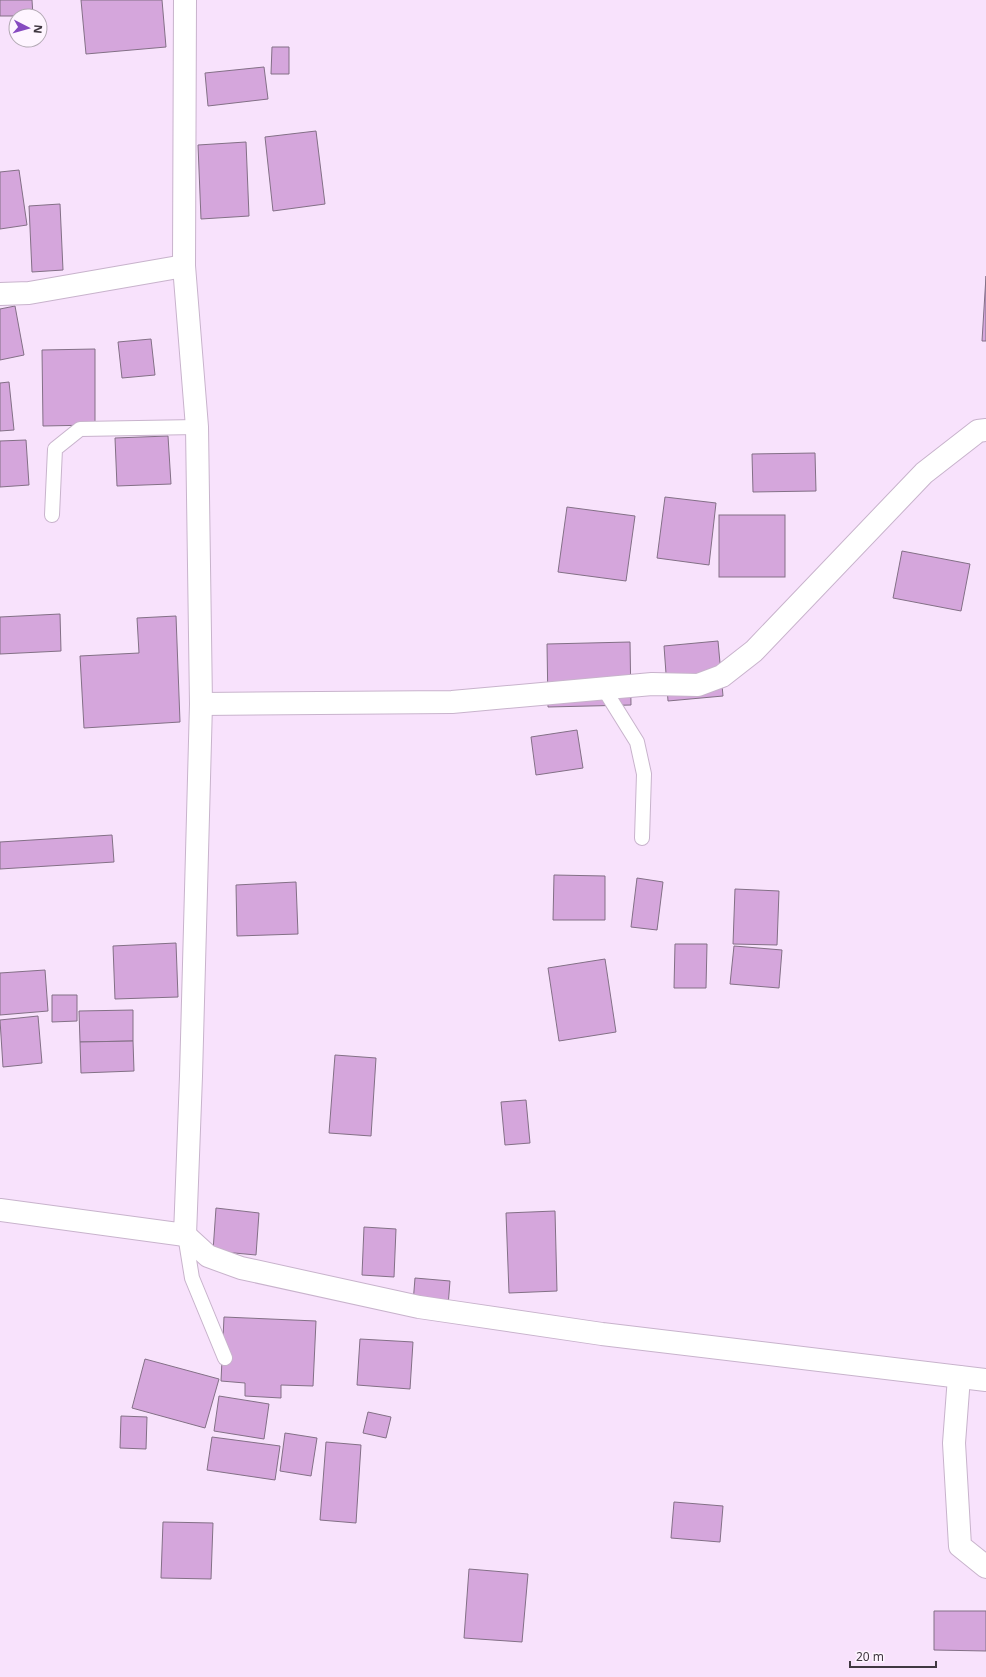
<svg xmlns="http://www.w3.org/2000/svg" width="986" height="1677" viewBox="0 0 986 1677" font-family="'Noto Sans',sans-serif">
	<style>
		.building { fill: #d5a6dc; stroke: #837086 }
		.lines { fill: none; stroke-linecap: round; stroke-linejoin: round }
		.lane-casing { stroke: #c8b3cc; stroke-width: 16 }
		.street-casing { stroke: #c8b3cc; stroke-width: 24 }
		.secondary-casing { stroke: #c8b3cc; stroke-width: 24 }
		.lane { stroke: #fff; stroke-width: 14 }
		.street { stroke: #fff; stroke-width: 22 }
		.secondary { stroke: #fff; stroke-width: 22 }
	</style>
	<rect width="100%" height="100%" fill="#f8e2fc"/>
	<g class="building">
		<polygon points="0,0 32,0 33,16 0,16"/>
		<polygon points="81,0 162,0 166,47 86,54"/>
		<polygon points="272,47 289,47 289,74 271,74"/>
		<polygon points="264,67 268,99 208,106 205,73"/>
		<polygon points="316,131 325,204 273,211 265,137"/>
		<polygon points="246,142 249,216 201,219 198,145"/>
		<polygon points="19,170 27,225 0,229 0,172"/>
		<polygon points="60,204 63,270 32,272 29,206"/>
		<polygon points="986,276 986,341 982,341"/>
		<polygon points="15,306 24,355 0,360 0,309"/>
		<polygon points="151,339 155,375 122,378 118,342"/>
		<polygon points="95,349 95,425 43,426 42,350"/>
		<polygon points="9,382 14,430 0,431 0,383"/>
		<polygon points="168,436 171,484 117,486 115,438"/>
		<polygon points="26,440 29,485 0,487 0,441"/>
		<polygon points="815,453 816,491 753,492 752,454"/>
		<polygon points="665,497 716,503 709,565 657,558"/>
		<polygon points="567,507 635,516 626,581 558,572"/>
		<rect x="719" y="515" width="66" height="62"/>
		<polygon points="902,551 970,564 961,611 893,598"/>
		<polygon points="60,614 61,651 0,654 0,617"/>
		<polygon points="176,616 180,722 84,728 80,656 139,653 137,618"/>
		<polygon points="718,641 723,696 668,701 664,646"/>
		<polygon points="630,642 631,705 548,707 547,644"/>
		<polygon points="577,730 583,768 536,775 531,737"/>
		<polygon points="112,835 114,862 0,869 0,842"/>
		<polygon points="554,875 605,876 605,920 553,920"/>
		<polygon points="637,878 663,882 657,930 631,927"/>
		<polygon points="296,882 298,934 237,936 236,885"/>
		<polygon points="735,889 779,891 777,945 733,944"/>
		<polygon points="176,943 178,997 115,999 113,946"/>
		<polygon points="675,944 707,944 706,988 674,988"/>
		<polygon points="734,946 782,950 779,988 730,984"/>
		<polygon points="605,959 616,1032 559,1041 548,968"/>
		<polygon points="45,970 48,1011 0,1015 0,973"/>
		<polygon points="52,995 77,995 77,1021 52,1022"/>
		<polygon points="133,1010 133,1041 80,1042 79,1011"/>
		<polygon points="38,1016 42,1063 3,1067 0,1020"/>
		<polygon points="133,1041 134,1071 81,1073 80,1042"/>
		<polygon points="335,1055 376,1058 371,1136 329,1133"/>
		<polygon points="526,1100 530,1143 505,1145 501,1102"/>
		<polygon points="216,1208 259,1213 256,1255 213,1251"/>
		<polygon points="555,1211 557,1291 509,1293 506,1213"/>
		<polygon points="364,1227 396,1229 394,1277 362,1275"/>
		<polygon points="415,1278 450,1281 447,1319 412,1316"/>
		<polygon points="224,1317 316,1321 313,1386 281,1385 281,1398 245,1396 245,1383 221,1381"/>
		<polygon points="360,1339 413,1342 410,1389 357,1385"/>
		<polygon points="145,1359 219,1379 205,1428 132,1408"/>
		<polygon points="219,1396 269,1404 264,1439 214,1431"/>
		<polygon points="368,1412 391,1417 386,1438 363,1433"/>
		<polygon points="121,1416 147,1417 146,1449 120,1448"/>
		<polygon points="285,1433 317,1438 311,1476 280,1471"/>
		<polygon points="212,1437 280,1446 275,1480 207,1470"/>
		<polygon points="326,1442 361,1445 356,1523 320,1520"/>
		<polygon points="674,1502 723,1506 720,1542 671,1538"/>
		<polygon points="163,1522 213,1523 211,1579 161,1578"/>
		<polygon points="469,1569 528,1574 522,1642 464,1638"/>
		<polygon points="934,1611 986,1611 986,1651 934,1650"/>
	</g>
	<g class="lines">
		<g class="lane-casing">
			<g id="lane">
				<polyline points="52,515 55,449 80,429 197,427"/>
				<polyline points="604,689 637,742 644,774 642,838"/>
				<polyline points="185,1235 192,1278 225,1358"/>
			</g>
		</g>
		<g class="street-casing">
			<g id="street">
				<polyline points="0,294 29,293 184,266"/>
				<polyline points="201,704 452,702 652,684 698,685 722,676 754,651 924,473 978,431 986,430"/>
				<polyline points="185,1235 208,1256 241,1268 419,1307 602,1334 986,1380"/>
				<polyline points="959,1377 954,1443 960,1546 986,1567"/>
			</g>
		</g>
		<g class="secondary-casing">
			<polyline id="secondary" points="0,1210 185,1235 191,1076 201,704 197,427 184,266 185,0"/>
		</g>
		<use href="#lane" class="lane"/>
		<use href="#street" class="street"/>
		<use href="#secondary" class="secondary"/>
	</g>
	<g transform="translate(28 28) rotate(96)"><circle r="19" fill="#fef5ff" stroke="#b2a9b3"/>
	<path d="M0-3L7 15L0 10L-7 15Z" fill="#864ac0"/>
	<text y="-6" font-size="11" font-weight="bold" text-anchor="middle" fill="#403841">N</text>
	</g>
	<path d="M850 1661v6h86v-6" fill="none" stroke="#403841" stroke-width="2"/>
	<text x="856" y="1661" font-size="12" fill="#403841" stroke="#fef5ff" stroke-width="3" paint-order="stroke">20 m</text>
</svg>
